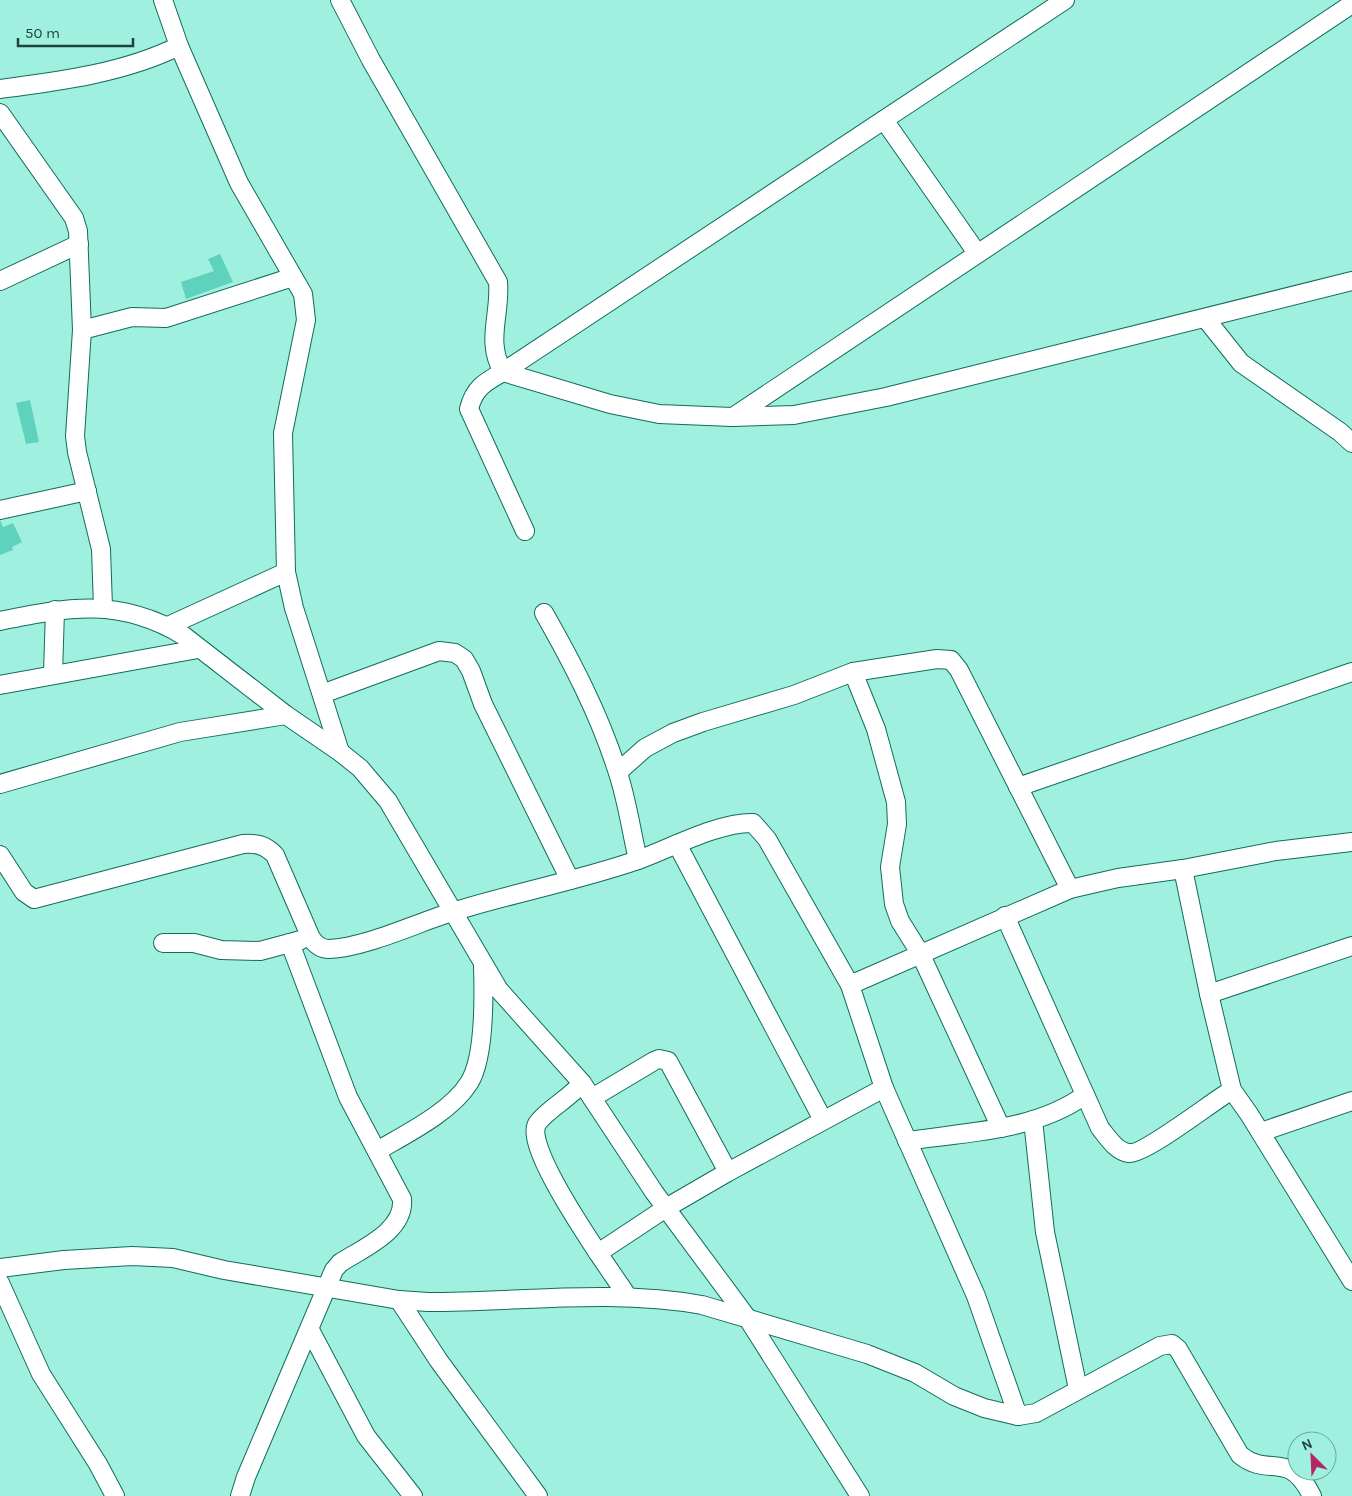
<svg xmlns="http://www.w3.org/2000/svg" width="1352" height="1496" viewBox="0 0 1352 1496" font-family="Karla,sans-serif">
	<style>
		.building { fill: #5fd2be }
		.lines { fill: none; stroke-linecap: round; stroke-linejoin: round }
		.minor-casing { stroke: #106c5f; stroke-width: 20 }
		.minor { stroke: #fff; stroke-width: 18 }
	</style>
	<rect width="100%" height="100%" fill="#9ff0df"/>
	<g class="building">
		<polygon points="220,254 233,282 186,299 181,282 214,271 208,259"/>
		<polygon points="30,400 39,442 26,444 16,403"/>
		<polygon points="0,520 3,527 13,523 22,542 12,547 13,550 0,555"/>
	</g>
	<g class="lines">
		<g class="minor-casing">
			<g id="minor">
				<path d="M340,0L371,60L498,282C501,315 485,341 503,372L610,404L659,414L732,417L794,415L886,397L1352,281"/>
				<polyline points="179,46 239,183 303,294 306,320 283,433 286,572 294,608 340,752"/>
				<path d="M0,89C61,81 124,73 179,46L163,0"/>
				<polyline points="0,113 74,218 78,231 82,330 75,436 77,452 101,549 103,607"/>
				<polyline points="884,120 977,253"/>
				<polyline points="0,281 79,244"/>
				<polyline points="1206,319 1241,363 1340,432 1352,443"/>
				<polyline points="82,330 132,317 166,318 293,277"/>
				<polyline points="733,417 1352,4"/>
				<polyline points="0,510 87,491"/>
				<path d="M525,531L469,409C474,388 485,382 503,372L1065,0"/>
				<path d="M544,613C573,664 599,714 617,770C627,799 631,830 638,860"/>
				<path d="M0,621C69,607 120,597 184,636L286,715L340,752L360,768L388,801L499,990L582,1083L654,1192L748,1319L860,1496"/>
				<polyline points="168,626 286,572"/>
				<polyline points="853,672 876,729 896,802 897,824 890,867 894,904 900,921 920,953 1001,1128"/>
				<polyline points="53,674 55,610"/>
				<polyline points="0,685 198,649"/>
				<polyline points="322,694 439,651 455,653 464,659 471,671 483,704 570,880"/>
				<polyline points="618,772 645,748 673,733 703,722 794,695 853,672 937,659 951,660 959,670 1070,889"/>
				<polyline points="0,784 180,732 286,715"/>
				<polyline points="1018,787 1352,672"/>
				<polyline points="677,844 823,1120"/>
				<path d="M0,855L24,892L34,899L243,844C257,843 265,845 275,855L311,938C315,944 320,949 329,949C364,948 417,923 452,912C513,893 577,881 638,860C671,848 719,822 753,823L767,839L850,985L884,1088L728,1172L666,1208L598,1253L628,1297"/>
				<polyline points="1183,869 1209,994 1232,1090"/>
				<path d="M1005,916L1100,1128C1108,1138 1116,1151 1129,1153C1144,1155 1213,1101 1232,1090L1249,1114L1352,1281"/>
				<polyline points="163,943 194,943 221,950 260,951 301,940"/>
				<polyline points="850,985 1070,889 1118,878 1183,869 1276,851 1352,842"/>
				<polyline points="1209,994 1352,946"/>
				<path d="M582,1083C570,1098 545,1111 537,1124C525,1145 585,1233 598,1253"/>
				<path d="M884,1088L976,1296L1018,1416L1036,1413L1160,1346L1172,1344L1178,1349L1240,1455C1270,1479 1288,1448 1312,1496"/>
				<polyline points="592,1098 654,1061 659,1059 668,1061 728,1172"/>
				<polyline points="1033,1120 1045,1232 1078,1389"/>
				<polyline points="1261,1132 1352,1101"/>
				<path d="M907,1141C967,1132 1035,1131 1085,1095"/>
				<path d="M377,1151C406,1134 451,1112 469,1083C485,1058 484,996 483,966"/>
				<path d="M0,1268L64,1260L132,1256L173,1258L224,1270L399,1300L428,1302C519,1302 612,1289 702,1305L867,1354L915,1373L954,1396L984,1408L1018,1416"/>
				<polyline points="0,1283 41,1374 98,1464 115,1496"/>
				<polyline points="399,1300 439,1361 538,1496"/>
				<polyline points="310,1330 366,1436 413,1496"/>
				<path d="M240,1496L246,1477L334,1270L340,1263C363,1248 405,1231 402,1199L348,1097L290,943"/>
			</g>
		</g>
		<use href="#minor" class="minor"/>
	</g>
	<g transform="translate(1312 1456) rotate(336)"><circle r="24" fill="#9ff0df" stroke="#6dab9e"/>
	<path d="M0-4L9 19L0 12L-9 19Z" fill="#b32763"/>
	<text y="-8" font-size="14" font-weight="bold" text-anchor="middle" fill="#21433d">N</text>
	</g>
	<path d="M18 38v8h115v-8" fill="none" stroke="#21433d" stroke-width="2.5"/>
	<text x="25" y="38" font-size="15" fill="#21433d" stroke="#9ff0df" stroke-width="4" paint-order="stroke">50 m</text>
</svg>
